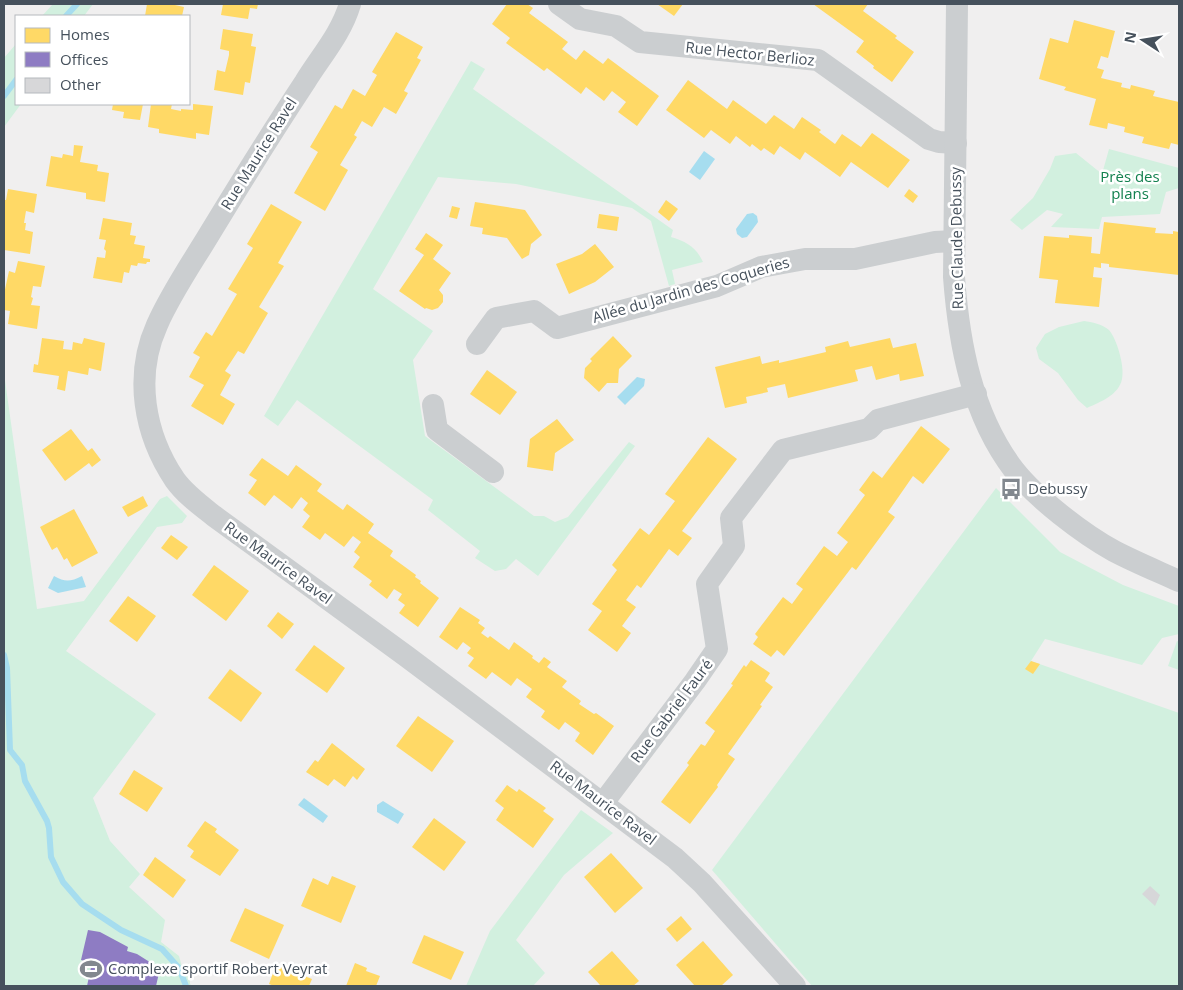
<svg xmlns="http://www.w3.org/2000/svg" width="1183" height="990" viewBox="0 0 1183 990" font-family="'Open Sans',sans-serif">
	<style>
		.green { fill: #d2f0df }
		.water { fill: #a6ddef }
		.homes { fill: #ffd966 }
		.offices { fill: #8e7cc3 }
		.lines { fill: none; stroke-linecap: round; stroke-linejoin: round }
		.stream { stroke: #a6ddef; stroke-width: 6 }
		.building { fill: #d7d7d9 }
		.minor { stroke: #cbced0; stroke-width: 22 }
		.labels { text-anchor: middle; stroke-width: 5; stroke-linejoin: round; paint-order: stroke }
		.street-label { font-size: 15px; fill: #46515c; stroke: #fff }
		.park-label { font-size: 15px; fill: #13814f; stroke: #fff }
		.poi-label { font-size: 15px; fill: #46515c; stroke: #fff; text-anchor: start }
	</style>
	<rect width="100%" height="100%" fill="#f0efef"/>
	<g class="green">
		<polygon points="53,4 93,4 84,16 42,16"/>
		<polygon points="16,44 16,104 21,104 4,127 4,58"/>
		<path d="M471,61L485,69L473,89L673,230L671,237C687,242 696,247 703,262L672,270L675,284L669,286L651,221L632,208L516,184L438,177L373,289L433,331L413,360L425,436L534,516H544L555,522L568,517L629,442L635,446L538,576L516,559L506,569L495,571L475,558L480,551L428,510L433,500L297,400L278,426L264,416Z"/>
		<polygon points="1109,149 1179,168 1179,188 1166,192 1160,214 1102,217 1099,229 1051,227 1063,214 1047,210 1022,230 1010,220 1033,198 1050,169 1055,156 1076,153 1102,174"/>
		<path d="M1084,321C1092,322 1102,324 1109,330C1117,339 1125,367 1122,379C1119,395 1100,402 1087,408L1078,400L1058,373L1039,359L1036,348L1045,334L1059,327Z"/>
		<polygon points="4,373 37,609 84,601 160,499 167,496 187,516 182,523 157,527 66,651 156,714 93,798 110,841 140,874 129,887 165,920 161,942 179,956 182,967 190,975 190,984 192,986 4,986"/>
		<polygon points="996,488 1060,552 1123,585 1179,606 1179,634 1162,638 1142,665 1045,639 1031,661 1179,713 1179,986 812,986 712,870"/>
		<polygon points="1177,641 1179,642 1179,670 1168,666"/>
		<polygon points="581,810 613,833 564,875 516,940 545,973 533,986 466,986 490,931"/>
	</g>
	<g class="water">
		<polygon points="704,151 715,159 700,180 689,172"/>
		<polygon points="753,213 757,216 758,222 747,237 742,238 737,234 736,229 747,214"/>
		<polygon points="637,377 645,379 644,386 625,405 617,397"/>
		<path d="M54,576C65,582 70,582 82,576L86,587L58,593L48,588Z"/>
		<polygon points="304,798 328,816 323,823 298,805"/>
		<polygon points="383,801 404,814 398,824 377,812 377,805"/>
	</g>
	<g class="homes">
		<polygon points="147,4 175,4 175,5 184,7 182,16 145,16"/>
		<polygon points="223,4 258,4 257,9 250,8 248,19 221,15"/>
		<polygon points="507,4 527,4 533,8 529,13 568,42 562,49 576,60 584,50 603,64 608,58 659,96 637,126 618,112 626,102 612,91 604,101 586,87 581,94 547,68 544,71 506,43 510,38 492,24"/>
		<polygon points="657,4 683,4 674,16"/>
		<polygon points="813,4 868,4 863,11 897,36 895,38 914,52 892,82 873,68 874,66 856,52 864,41"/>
		<polygon points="1074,20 1115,31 1108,58 1101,56 1097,68 1104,70 1101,78 1122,83 1121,87 1130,89 1131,85 1155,91 1153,96 1179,102 1179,145 1171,143 1169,149 1142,143 1144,137 1124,132 1125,127 1108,123 1107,129 1089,125 1096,99 1064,90 1066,87 1039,79 1050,38 1068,43"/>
		<polygon points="223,29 253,34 251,46 256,47 250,83 245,82 243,95 214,90 217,70 225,72 229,55 229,51 220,49"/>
		<polygon points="396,32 423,47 417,58 421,60 404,91 408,93 396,114 384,107 372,127 362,121 354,135 357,137 340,165 348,170 325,211 294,193 318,152 310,147 335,105 342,109 353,89 365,96 377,75 372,72"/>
		<polygon points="688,80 727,109 733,100 766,124 774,115 794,129 802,117 821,130 819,132 835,144 842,134 861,147 872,133 910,160 888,188 851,162 840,177 805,152 800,160 780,146 774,155 764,148 761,151 752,144 750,147 736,136 730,144 711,130 704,138 666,110"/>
		<polygon points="113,104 143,104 140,120 123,118 124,112 112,110"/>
		<polygon points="151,104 172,104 171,109 181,111 181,109 193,110 193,104 213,106 209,135 196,133 196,139 159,133 159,129 148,127"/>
		<polygon points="74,145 83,146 80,162 98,165 97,171 109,173 105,202 86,199 86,193 46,186 51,156 62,158 63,154 73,156"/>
		<polygon points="8,189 37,194 34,213 26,211 24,223 26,223 25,230 33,232 30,254 4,250 4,200 6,200"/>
		<polygon points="909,189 918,196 913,203 904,196"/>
		<polygon points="666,200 678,209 669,221 658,212"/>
		<polygon points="475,202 525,210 542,235 531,244 529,255 522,259 507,238 482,234 483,228 470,226"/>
		<polygon points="271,204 302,222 278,263 284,266 259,307 268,313 244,354 238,351 225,371 231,375 220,395 235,404 223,425 191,406 204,385 189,377 200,357 193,353 206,332 212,336 237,294 228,289 253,248 247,244"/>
		<polygon points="452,206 460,208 457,219 449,217"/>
		<polygon points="599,214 619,217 617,231 597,228"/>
		<polygon points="103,218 132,223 130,235 136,236 134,244 145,246 143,258 150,259 150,262 147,262 146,264 138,263 137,266 131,265 129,273 124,272 122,283 93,278 97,257 105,258 106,251 104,249 106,240 99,239"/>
		<polygon points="1104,222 1156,228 1155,233 1173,234 1173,231 1179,232 1179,275 1109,267 1109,264 1101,263 1101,268 1094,267 1093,277 1102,278 1099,307 1055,303 1058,280 1039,278 1044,236 1069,238 1069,235 1092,237 1091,253 1100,254"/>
		<polygon points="426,233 443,245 433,259 451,273 439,290 443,295 443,302 438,308 432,310 426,308 425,309 399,291 424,255 415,249"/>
		<polygon points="595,244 614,267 595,282 569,294 556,264 582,254"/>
		<polygon points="18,261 45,266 41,287 33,286 31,297 33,298 31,305 40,306 37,329 8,324 10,311 4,310 4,294 9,271 15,273"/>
		<polygon points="613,336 632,356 619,369 618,383 607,383 599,392 584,378 585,368 592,361 590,359"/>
		<polygon points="42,338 64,341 63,349 72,350 73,342 82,344 84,338 105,343 101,371 89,368 88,375 68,371 65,391 57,389 59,376 33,372 34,364 38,365"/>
		<polygon points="890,338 893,348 916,343 924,376 900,381 899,374 876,380 872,366 855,370 858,381 788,398 785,384 767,388 768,392 746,397 747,403 725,408 715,367 760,356 762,364 779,360 779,363 826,352 825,347 848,341 850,347"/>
		<polygon points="487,370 517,392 500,415 470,394"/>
		<polygon points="557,419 574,440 555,453 553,471 527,467 530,439"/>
		<polygon points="921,426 950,449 923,484 913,476 888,512 895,517 856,570 852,567 784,656 777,650 771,657 753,644 758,637 755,634 783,597 792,604 803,589 796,584 824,546 837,556 848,542 837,533 865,495 859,490 873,471 882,478"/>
		<polygon points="71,429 88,451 92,448 101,460 92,467 89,463 65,481 42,450"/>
		<polygon points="708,437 737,459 682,531 692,538 678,556 669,549 641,588 637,585 626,600 636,607 622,626 631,633 617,652 588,630 602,611 592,604 617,570 612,565 640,528 649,535 675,501 665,494"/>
		<polygon points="262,458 288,476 296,465 322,484 317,491 343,510 347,504 374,524 368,533 393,551 390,556 416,575 415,577 421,581 420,583 439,598 418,627 399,613 405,605 398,600 402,594 394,589 387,599 369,585 372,581 353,567 360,557 354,552 361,542 353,536 344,547 325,533 320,540 302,527 310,516 303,510 308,503 301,497 292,509 274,495 265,506 248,493 257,480 249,475"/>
		<polygon points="143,496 148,506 128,517 122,507"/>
		<polygon points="74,509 98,553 72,567 67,558 64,560 57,547 52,550 40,527"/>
		<polygon points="171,535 188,547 177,560 161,548"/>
		<polygon points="214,565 249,591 226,621 192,595"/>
		<polygon points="128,596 156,616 137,642 109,621"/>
		<polygon points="460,607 480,620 478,623 485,628 481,633 488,638 490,636 509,650 514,642 533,656 532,658 539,663 544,657 551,662 547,667 567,681 562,687 581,701 579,704 594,714 596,713 614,726 593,755 575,741 580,733 565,722 559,730 541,717 545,711 526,697 532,689 517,678 511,686 492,672 486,679 468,666 474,658 467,653 471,648 463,642 457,650 439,637"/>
		<polygon points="278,612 294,624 282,639 267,626"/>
		<polygon points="314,645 345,668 327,693 295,670"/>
		<polygon points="751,660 770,673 765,681 773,687 760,705 762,706 728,754 735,759 717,785 718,787 690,824 661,802 689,765 687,763 701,744 705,746 715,731 705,723 733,685 731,684 744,665 746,667"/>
		<polygon points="1031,661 1040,664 1033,674 1025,669"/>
		<polygon points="230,669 262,693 241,722 208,698"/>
		<polygon points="418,716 454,741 432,772 396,746"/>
		<polygon points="332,743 365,769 357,780 353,776 345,787 334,779 328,786 306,772 315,760 318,762"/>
		<polygon points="134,770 163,788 147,812 119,794"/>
		<polygon points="507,785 517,792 519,789 546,808 543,811 554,819 533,848 496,820 504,808 495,801"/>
		<polygon points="434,818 466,842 444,871 412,847"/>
		<polygon points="205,821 217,829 215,832 239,850 220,876 190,857 194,851 187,846"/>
		<polygon points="611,853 643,888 615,913 584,877"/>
		<polygon points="155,857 186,880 173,898 143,875"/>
		<polygon points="332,876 356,886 341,923 301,906 313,878 328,885"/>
		<polygon points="245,908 284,925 269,959 230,941"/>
		<polygon points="681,916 692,929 677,942 666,929"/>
		<polygon points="424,935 464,952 451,980 412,963"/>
		<polygon points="703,941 733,975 721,986 695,986 676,965"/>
		<polygon points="612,951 639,981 633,986 601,986 588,972"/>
		<polygon points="355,963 367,968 366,971 380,976 376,986 346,986"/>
		<polygon points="276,965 312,979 309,986 274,986 269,984"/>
	</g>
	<polygon class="offices" points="88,930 100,932 128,947 127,951 137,954 156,966 155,972 159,973 156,986 87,986 92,963 81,960"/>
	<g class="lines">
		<g class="stream">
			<polyline points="66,16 77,4"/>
			<polyline points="4,96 16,80"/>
			<polyline points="4,655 7,668 10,750 22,765 25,781 47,821 49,828 51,857 63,882 82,904 121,930 162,949 179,968 186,986"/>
		</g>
	</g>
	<polygon class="building" points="1150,886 1160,895 1155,906 1142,894"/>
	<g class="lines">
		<g class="minor">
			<path d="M350,4C341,34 321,56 305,82C272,132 241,182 210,233C192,263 171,293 157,325C134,376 144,434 175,480C185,494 200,505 214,516L406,656L675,858L702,883L795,986"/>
			<polyline points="559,4 580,19 616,26 640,42 818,60 929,139 939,142 956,143"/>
			<path d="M957,4L954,277C959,344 972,415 1014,470C1036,498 1083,534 1114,551C1135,562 1157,571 1179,581"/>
			<polyline points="477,344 496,318 534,311 557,328 717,286 761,267 805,259 855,259 935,242 954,241"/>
			<polyline points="433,405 437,430 493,472"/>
			<polyline points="603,803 695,681 717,649 707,584 734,546 731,518 783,450 869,429 878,420 976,394"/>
		</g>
	</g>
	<defs>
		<g id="bus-bare" transform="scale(1.725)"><path d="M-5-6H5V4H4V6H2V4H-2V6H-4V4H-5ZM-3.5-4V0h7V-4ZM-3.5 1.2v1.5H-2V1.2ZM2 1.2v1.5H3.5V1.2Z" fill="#82888f" stroke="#fff" stroke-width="2.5" paint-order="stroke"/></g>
		<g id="stadium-bare" transform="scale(1.725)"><path d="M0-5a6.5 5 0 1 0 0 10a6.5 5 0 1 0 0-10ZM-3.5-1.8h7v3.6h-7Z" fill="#82888f" stroke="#fff" stroke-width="2.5" paint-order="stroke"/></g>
	</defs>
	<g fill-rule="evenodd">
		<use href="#bus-bare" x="1011" y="489"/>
		<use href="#stadium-bare" x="91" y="969"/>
	</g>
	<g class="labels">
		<g class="street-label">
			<text transform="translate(750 54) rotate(6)" y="5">Rue Hector Berlioz</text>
			<text transform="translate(259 154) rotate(-58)" y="5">Rue Maurice Ravel</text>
			<text transform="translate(957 238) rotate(-91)" y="5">Rue Claude Debussy</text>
			<text transform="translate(691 290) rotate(-16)" y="5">Allée du Jardin des Coqueries</text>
			<text transform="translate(278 563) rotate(36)" y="5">Rue Maurice Ravel</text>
			<text transform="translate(672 711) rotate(-53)" y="5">Rue Gabriel Fauré</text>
			<text transform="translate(603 803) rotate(37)" y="5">Rue Maurice Ravel</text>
		</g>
		<g class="park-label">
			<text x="1130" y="182">Près des<tspan x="1130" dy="17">plans</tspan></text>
		</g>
		<g class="poi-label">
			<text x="1028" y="494">Debussy</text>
			<text x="108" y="974">Complexe sportif Robert Veyrat</text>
		</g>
	</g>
	<rect width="1183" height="990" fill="none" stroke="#46515c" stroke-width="10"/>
	<rect x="15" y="15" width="175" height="90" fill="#ffffff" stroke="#b5b9be"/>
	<rect x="25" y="28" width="25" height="15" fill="#ffd966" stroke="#b5b9be"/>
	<text x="60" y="40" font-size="15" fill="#46515c">Homes</text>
	<rect x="25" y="52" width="25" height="15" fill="#8e7cc3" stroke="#b5b9be"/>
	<text x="60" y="65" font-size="15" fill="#46515c">Offices</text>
	<rect x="25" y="78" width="25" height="15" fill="#d7d7d9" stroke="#b5b9be"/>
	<text x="60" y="90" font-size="15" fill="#46515c">Other</text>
	<g transform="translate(1143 40) rotate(282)" stroke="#ffffff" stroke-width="4" paint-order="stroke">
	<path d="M0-4L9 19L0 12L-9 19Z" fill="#46515c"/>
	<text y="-8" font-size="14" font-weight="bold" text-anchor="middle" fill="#46515c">N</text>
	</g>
</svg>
